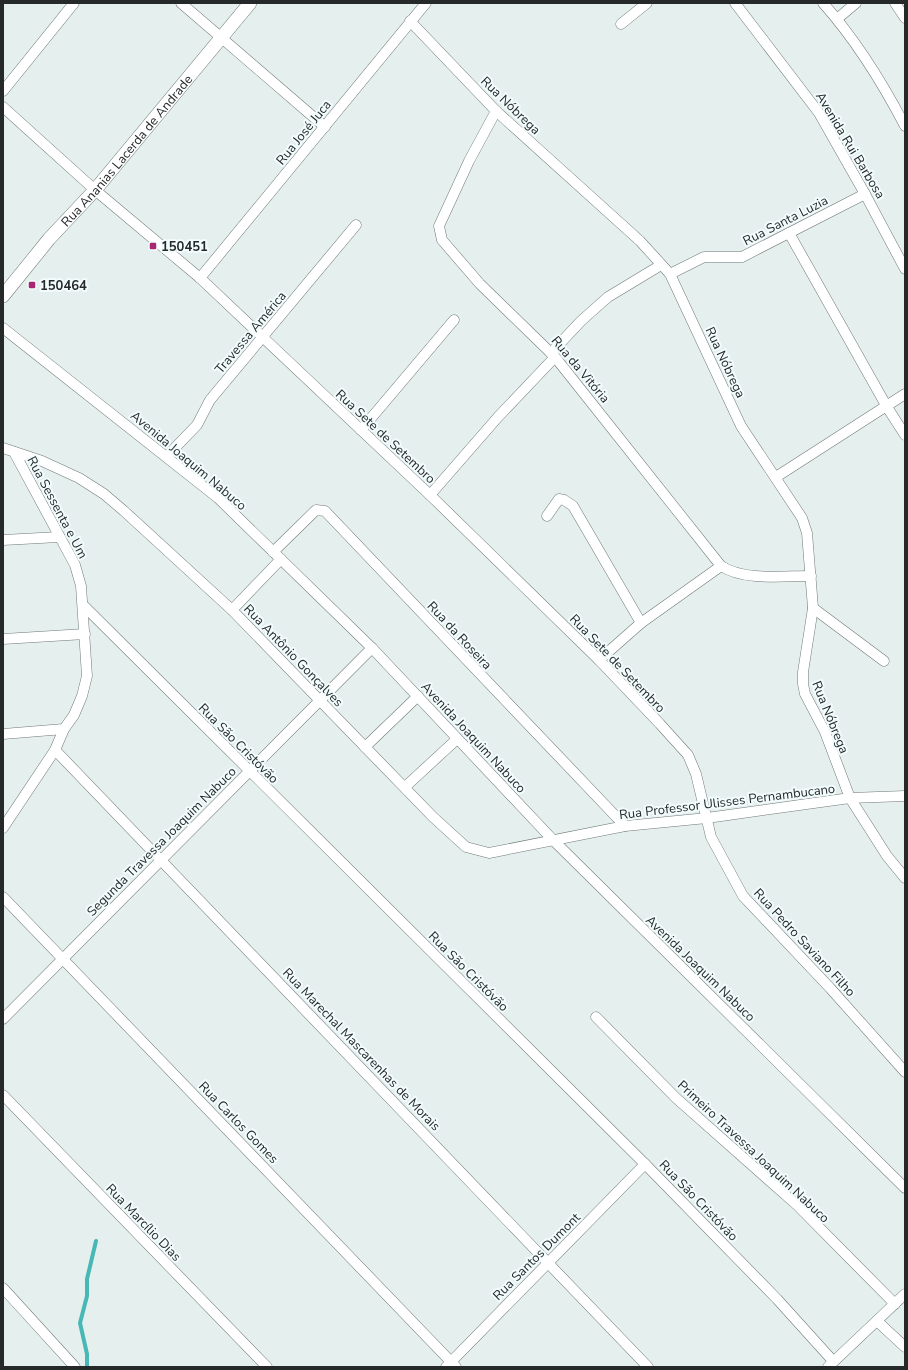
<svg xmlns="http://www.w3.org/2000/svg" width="908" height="1370" viewBox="0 0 908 1370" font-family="'Nunito Sans',sans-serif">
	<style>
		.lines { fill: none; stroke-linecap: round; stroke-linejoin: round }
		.stream { stroke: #47b8b6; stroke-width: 4 }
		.minor-casing { stroke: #707978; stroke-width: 11 }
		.tertiary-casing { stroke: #707978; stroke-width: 14 }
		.minor { stroke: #fff; stroke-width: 10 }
		.tertiary { stroke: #fff; stroke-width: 13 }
		.poi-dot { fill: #a92672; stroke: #f3fcfc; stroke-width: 1.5 }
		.labels { text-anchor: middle; stroke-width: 4; stroke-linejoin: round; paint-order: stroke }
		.street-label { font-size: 13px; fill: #252929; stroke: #f3fcfc }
		.poi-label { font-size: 13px; font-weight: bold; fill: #252929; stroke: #f3fcfc; text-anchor: start }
	</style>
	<rect width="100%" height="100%" fill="#e5efee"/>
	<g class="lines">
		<polyline class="stream" points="87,1367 87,1354 80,1323 87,1296 87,1279 96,1241"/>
		<g class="minor-casing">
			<g id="minor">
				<polyline points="181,3 325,127"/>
				<polyline points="735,3 819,113 865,194 905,269"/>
				<path d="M823,3C855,39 882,82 905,126"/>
				<polyline points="895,3 905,18"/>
				<polyline points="837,19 856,3"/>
				<polyline points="410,21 496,111 640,241 670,274 741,426 802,518 807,533 813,608 803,672 803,684 805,694 825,732 850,798 887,856 905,878"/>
				<polyline points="621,24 647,3"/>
				<polyline points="3,91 74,3"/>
				<polyline points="3,107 95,190 200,278 430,495 599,660 660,724 688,755 696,774 711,837 743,896 830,988 905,1072"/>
				<path d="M496,111L469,161L439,226L442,240L480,284L555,357L721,566C744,581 784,576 811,576"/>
				<polyline points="789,233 887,407 905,435"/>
				<polyline points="670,274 704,257 742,257 865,194"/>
				<polyline points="200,278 426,3"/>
				<polyline points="3,328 218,498 372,648 553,840 905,1188"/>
				<polyline points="551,353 581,321 608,297 661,265"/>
				<polyline points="361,430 454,320"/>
				<polyline points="3,448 42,461 79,478 104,494 124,511 232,610 433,817 466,847 489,853 625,826 707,818 850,798 905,796"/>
				<polyline points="167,456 197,425 210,400 356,225"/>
				<polyline points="776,477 905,394"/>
				<polyline points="430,495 498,417 555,357"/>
				<polyline points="547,516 559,499 564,500 573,506 641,623"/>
				<polyline points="3,540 59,537"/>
				<polyline points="273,552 316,510 325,511 625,826"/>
				<polyline points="83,605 645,1164 777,1299 833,1361"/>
				<polyline points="813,608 884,661"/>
				<polyline points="232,610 281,559"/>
				<polyline points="3,639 85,634"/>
				<polyline points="599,660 641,623 721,566"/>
				<polyline points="3,734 64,729"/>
				<polyline points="365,747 418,696"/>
				<polyline points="55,750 648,1367"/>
				<polyline points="405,787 457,739"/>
				<polyline points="3,828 55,750 64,729 74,715 82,696 87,676 81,586 75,565 14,452"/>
				<polyline points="3,897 456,1367"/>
				<polyline points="596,1017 676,1098 797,1205 895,1304"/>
				<polyline points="3,1019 372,648"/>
				<polyline points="3,1095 267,1367"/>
				<polyline points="3,1288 75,1367"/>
				<polyline points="877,1321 905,1347"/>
				<polyline points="446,1367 645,1164"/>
				<polyline points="828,1367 905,1294"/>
			</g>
		</g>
		<g class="tertiary-casing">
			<g id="tertiary">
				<path id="s1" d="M3,296L49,239L95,190L250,3"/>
			</g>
		</g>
		<use href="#minor" class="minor"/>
		<use href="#tertiary" class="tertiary"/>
	</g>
	<g class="poi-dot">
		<rect x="149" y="242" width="8" height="8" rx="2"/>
		<rect x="28" y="281" width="8" height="8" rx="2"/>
	</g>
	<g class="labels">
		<g class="street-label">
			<text transform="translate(511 105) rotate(44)" y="5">Rua Nóbrega</text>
			<text transform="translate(303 132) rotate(-51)" y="5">Rua José Juca</text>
			<text transform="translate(851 145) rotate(59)" y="5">Avenida Rui Barbosa</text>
			<text dy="5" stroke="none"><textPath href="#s1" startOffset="191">Rua Ananias Lacerda de Andrade</textPath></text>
			<text transform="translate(785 220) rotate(-27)" y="5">Rua Santa Luzia</text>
			<text transform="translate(250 332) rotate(-50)" y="5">Travessa América</text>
			<text transform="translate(726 362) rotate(65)" y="5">Rua Nóbrega</text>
			<text transform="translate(581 369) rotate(50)" y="5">Rua da Vitória</text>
			<text transform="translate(386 436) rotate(43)" y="5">Rua Sete de Setembro</text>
			<text transform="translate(189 460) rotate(40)" y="5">Avenida Joaquim Nabuco</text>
			<text transform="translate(58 507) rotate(62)" y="5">Rua Sessenta e Um</text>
			<text transform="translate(460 635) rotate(47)" y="5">Rua da Roseira</text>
			<text transform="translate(294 655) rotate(46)" y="5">Rua Antônio Gonçalves</text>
			<text transform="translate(618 663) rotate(46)" y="5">Rua Sete de Setembro</text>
			<text transform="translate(831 717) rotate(68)" y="5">Rua Nóbrega</text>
			<text transform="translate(474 737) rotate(47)" y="5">Avenida Joaquim Nabuco</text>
			<text transform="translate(239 743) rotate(45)" y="5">Rua São Cristóvão</text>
			<text transform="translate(727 801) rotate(-7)" y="5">Rua Professor Ulisses Pernambucano</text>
			<text transform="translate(161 841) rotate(-45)" y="5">Segunda Travessa Joaquim Nabuco</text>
			<text transform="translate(805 942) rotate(47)" y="5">Rua Pedro Saviano Filho</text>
			<text transform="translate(701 968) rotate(44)" y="5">Avenida Joaquim Nabuco</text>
			<text transform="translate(469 971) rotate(45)" y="5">Rua São Cristóvão</text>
			<text transform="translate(362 1049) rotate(46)" y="5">Rua Marechal Mascarenhas de Morais</text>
			<text transform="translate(239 1122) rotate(46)" y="5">Rua Carlos Gomes</text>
			<text transform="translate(754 1151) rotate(43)" y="5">Primeiro Travessa Joaquim Nabuco</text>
			<text transform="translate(699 1200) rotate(46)" y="5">Rua São Cristóvão</text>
			<text transform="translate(144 1222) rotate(46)" y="5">Rua Marcílio Dias</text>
			<text transform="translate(536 1256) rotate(-45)" y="5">Rua Santos Dumont</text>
		</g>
		<g class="poi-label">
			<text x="161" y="251">150451</text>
			<text x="40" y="290">150464</text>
		</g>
	</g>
	<rect width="908" height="1370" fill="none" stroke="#252929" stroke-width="8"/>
</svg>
